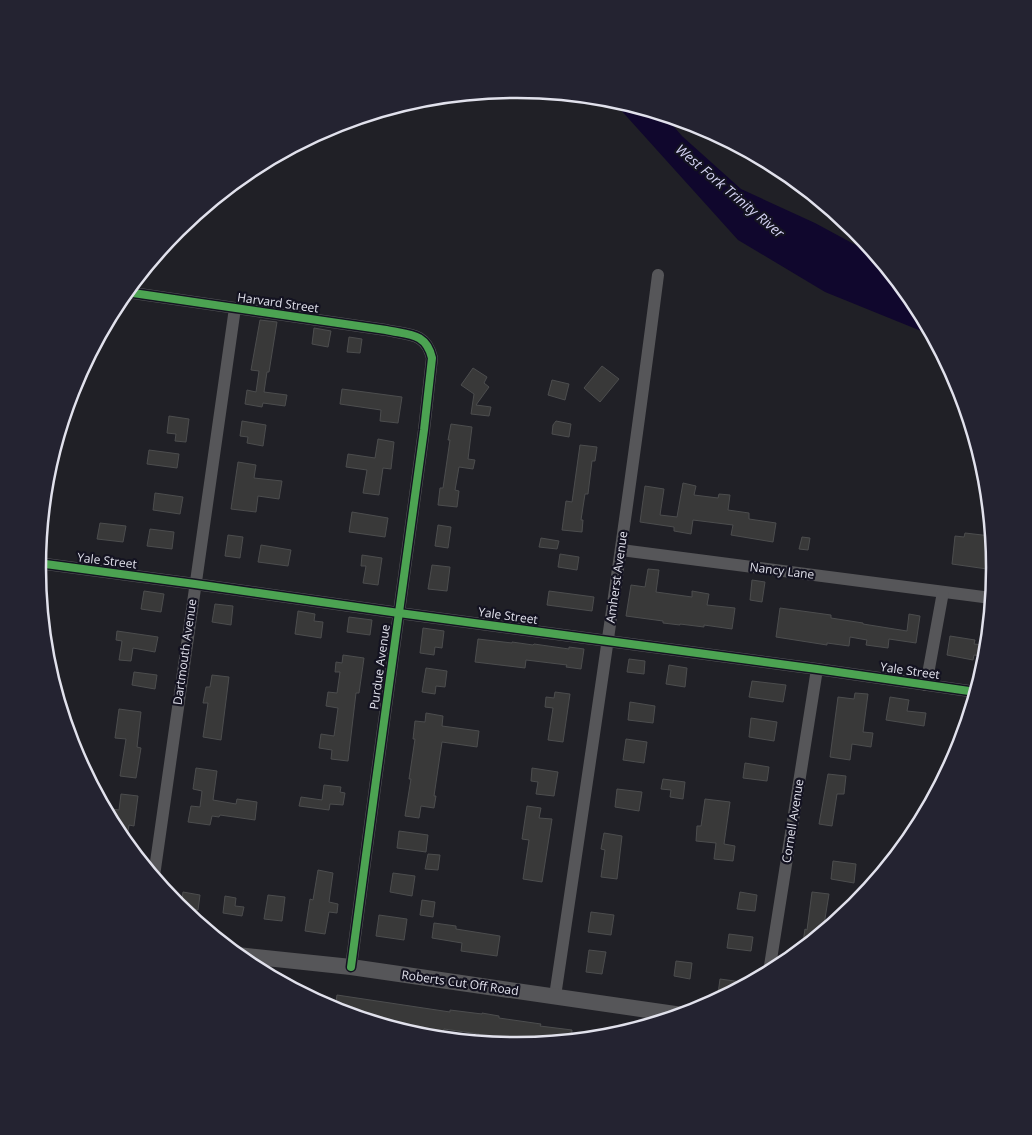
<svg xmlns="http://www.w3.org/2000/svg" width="1032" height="1135" viewBox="0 0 1032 1135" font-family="'Open Sans',sans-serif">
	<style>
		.water { fill: #10072d }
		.building { fill: #393939; stroke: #4c4d4e }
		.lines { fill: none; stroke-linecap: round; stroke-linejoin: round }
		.minor { stroke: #565659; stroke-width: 12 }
		.tertiary { stroke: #565659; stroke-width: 16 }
		.cycleway-casing { stroke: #141321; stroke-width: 11 }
		.cycleway { stroke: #4ca352; stroke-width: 8 }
		.labels { text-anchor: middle; stroke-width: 4.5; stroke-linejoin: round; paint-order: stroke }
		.street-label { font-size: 12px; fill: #e1e1ec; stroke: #141321 }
		.water-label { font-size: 14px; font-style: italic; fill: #d5d4f4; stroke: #141321 }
		.rim { fill: none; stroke: #e1e1ec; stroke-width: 2.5 }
	</style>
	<rect width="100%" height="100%" fill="#202026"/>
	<polygon class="water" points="610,98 663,114 682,136 741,189 815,223 876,256 914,302 931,335 825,292 738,240"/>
	<g class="building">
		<polygon points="260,320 277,322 269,372 267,372 264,392 287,395 285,406 263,403 262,407 245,404 247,390 256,392 259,371 251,370"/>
		<polygon points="314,328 331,331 328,347 312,344"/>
		<polygon points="349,337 362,339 360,353 347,352"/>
		<polygon points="602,366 619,379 600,402 584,388"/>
		<polygon points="473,368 487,377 484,383 489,387 476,405 491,407 489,416 471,414 474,394 461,385"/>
		<polygon points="552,380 569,384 565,400 548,395"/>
		<polygon points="342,389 402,397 398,423 380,421 381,410 340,404"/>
		<polygon points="169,416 189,419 186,442 175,441 176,434 167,433"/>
		<polygon points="242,421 266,425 263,446 247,443 248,437 240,436"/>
		<polygon points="556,421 571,424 569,437 552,434 553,425"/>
		<polygon points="451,424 472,427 468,459 475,460 473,469 459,467 455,490 459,491 457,507 438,505 440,488 443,488 450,440 448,440"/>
		<polygon points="378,439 394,442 391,469 383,468 379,495 363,493 367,470 346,467 348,454 375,458"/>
		<polygon points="580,445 597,447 595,461 592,461 588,494 585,494 581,520 583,520 582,532 562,530 566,501 572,502"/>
		<polygon points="149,450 179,454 177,468 147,464"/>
		<polygon points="238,462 256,465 254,478 282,481 279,499 258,496 256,512 231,509"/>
		<polygon points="683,483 696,486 694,495 718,498 719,494 730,495 728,510 749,513 749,519 776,523 773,542 731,535 733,525 693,520 691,534 674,531 674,527 640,522 645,486 664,489 660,515 677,517"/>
		<polygon points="155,493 183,497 180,514 153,510"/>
		<polygon points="352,512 388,518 385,537 349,532"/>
		<polygon points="100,523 126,526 123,542 97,539"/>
		<polygon points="438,525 451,527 448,548 435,546"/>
		<polygon points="150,529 174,532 172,549 147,546"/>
		<polygon points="965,533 991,536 994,570 952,564 955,536 964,537"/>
		<polygon points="228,535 243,537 240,558 225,556"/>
		<polygon points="802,537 810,538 808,550 799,549"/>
		<polygon points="541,538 559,541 557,549 539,547"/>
		<polygon points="261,545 291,550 288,566 258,562"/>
		<polygon points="560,554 579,557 577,570 558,567"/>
		<polygon points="362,555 382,558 378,585 363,583 366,566 361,566"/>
		<polygon points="432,565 450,567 447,591 428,589"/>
		<polygon points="648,569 659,570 656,592 692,597 692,591 709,594 707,605 735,608 732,629 704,625 704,627 680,624 680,625 663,623 663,621 626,616 631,585 645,587"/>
		<polygon points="752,580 765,582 762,602 750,600"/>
		<polygon points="144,591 164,594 161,612 141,609"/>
		<polygon points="549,591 594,597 592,611 547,605"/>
		<polygon points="215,604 233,606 231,625 212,622"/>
		<polygon points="780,608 831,615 831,618 863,623 863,624 907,631 909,614 920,616 916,643 889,639 888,648 866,645 867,640 850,637 849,646 827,643 827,645 776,637"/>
		<polygon points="298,611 315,614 314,621 323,622 321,638 295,634"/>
		<polygon points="349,617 372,620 370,635 347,632"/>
		<polygon points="423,628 444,631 442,648 435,647 434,655 420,653"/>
		<polygon points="117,631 158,637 155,652 133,648 131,661 119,660 122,641 116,640"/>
		<polygon points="950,636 975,640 974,644 984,645 982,656 974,655 973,660 947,655"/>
		<polygon points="478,639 512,643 512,642 533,645 534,644 569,649 569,647 584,649 581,669 566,667 567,665 526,660 525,668 475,662"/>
		<polygon points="343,655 364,658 359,693 356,693 348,761 331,759 332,750 319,748 321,734 334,736 338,708 326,706 328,692 337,693 340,672 335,672 336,662 342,663"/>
		<polygon points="629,659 645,661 644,674 627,672"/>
		<polygon points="669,665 687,668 685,687 666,684"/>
		<polygon points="426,668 447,671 445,687 436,686 435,694 422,692"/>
		<polygon points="134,672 157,675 155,689 132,685"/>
		<polygon points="212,675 229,677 221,740 203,737 208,703 203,703 206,687 210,687"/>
		<polygon points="752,681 786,685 783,702 749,697"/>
		<polygon points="555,692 570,694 563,742 548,740 553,708 545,707 546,697 554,698"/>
		<polygon points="855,693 868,694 863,732 873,733 871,747 852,744 850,760 830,757 838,697 854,699"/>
		<polygon points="890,697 909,700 907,711 926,713 924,726 886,720"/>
		<polygon points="630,702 655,706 653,723 628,720"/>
		<polygon points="119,709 141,712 137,747 141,748 136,778 120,776 126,739 115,738"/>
		<polygon points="426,713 443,716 442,726 479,731 477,747 442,742 434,796 436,796 434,808 421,806 419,818 405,816 411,779 409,779 415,739 413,739 415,721 425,722"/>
		<polygon points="751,718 777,722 774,741 749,737"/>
		<polygon points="626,739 647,742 644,763 623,760"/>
		<polygon points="745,763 769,767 767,781 743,778"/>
		<polygon points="196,768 217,771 213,800 236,804 237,799 257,802 255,820 220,815 219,817 212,816 210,825 188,822 191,806 200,807 202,791 193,789"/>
		<polygon points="532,768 558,772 554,796 536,794 538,782 531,781"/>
		<polygon points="828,774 846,776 844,794 837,794 832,826 819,824"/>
		<polygon points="663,779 685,782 683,799 670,797 671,790 661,789"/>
		<polygon points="324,785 341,787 340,792 345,793 343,805 330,804 329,810 299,806 301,797 322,800"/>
		<polygon points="617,789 642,792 639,811 615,807"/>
		<polygon points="121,794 138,796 134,826 129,825 126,843 118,833 105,808 119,810"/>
		<polygon points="705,799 730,802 724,844 735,846 733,861 714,859 716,843 696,841 697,826 701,826"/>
		<polygon points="527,806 541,808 539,818 552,819 542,882 523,879 529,840 522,839"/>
		<polygon points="399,831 428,835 426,852 397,848"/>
		<polygon points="604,833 622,836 617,879 601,877 605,850 601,849"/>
		<polygon points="428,854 440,855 438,870 425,869"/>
		<polygon points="833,861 856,864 854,883 831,879"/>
		<polygon points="318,870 333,873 329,902 338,904 337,913 329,912 325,934 305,931 310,899 313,900"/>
		<polygon points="393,873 415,876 412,896 390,892"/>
		<polygon points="183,892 200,895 198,910 181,907"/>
		<polygon points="740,892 757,895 755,911 737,909"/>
		<polygon points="812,892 829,894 823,931 802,949 805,929 807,930"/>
		<polygon points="268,895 285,897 282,921 264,919"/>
		<polygon points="225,896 236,898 235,906 244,907 242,916 223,913"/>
		<polygon points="422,900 435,902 433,917 420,915"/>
		<polygon points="591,912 614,915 611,935 588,932"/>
		<polygon points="379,915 407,919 404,940 376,936"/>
		<polygon points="434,923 456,926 456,929 500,936 497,956 461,951 462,943 432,938"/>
		<polygon points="729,934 753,937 751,951 727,948"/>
		<polygon points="589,950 606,952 602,974 586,972"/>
		<polygon points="676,961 692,963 690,979 674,976"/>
		<polygon points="720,979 749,983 726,995 718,994"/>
		<polygon points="337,995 450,1012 450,1010 482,1014 482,1013 499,1016 499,1018 541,1024 540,1026 572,1030 571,1041 526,1045 505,1042 505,1045 478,1042 479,1034 444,1029 442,1037 414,1033 415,1027 370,1021 356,1017 356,1014 335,1010"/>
	</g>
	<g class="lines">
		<g class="minor">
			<path d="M126,292L386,330C408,335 426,332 432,358L424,430L376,780L351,967"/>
			<polyline points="621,550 991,598"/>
			<polyline points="38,563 195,584 399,613 817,669 976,692"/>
			<polyline points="926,685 943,592"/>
			<polyline points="154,876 235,308"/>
			<polyline points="769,972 817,669"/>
			<path d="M555,996C591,756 627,516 658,275"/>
		</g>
		<polyline class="tertiary" points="237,955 351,967 682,1015"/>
		<g class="cycleway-casing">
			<g id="cycleway">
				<path d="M126,292L386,330C408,335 426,332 432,358L424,430L376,780L351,967"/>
				<polyline points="38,563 195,584 399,613 817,669 976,692"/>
			</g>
		</g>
		<use href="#cycleway" class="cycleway"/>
	</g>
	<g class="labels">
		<g class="street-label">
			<text transform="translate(278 303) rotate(8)" y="4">Harvard Street</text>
			<text transform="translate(107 561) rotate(7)" y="4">Yale Street</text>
			<text transform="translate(782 571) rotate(7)" y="4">Nancy Lane</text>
			<text transform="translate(617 577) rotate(-82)" y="4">Amherst Avenue</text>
			<text transform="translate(508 616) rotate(8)" y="4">Yale Street</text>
			<text transform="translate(185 652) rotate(-82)" y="4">Dartmouth Avenue</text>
			<text transform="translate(380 667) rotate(-82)" y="4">Purdue Avenue</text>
			<text transform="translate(910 671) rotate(8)" y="4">Yale Street</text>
			<text transform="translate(793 821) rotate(-81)" y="4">Cornell Avenue</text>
			<text transform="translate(460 983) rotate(8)" y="4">Roberts Cut Off Road</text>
		</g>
		<g class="water-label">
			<text transform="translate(730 191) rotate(40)" y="5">West Fork Trinity River</text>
		</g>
	</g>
	<path d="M0 0H1032V1135H0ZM515 98H517A469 469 0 0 1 986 567V568A469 469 0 0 1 517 1037H515A469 469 0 0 1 46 568V567A469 469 0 0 1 515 98Z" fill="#242331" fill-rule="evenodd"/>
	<path class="rim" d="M515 98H517A469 469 0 0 1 986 567V568A469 469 0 0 1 517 1037H515A469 469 0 0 1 46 568V567A469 469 0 0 1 515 98Z"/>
</svg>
